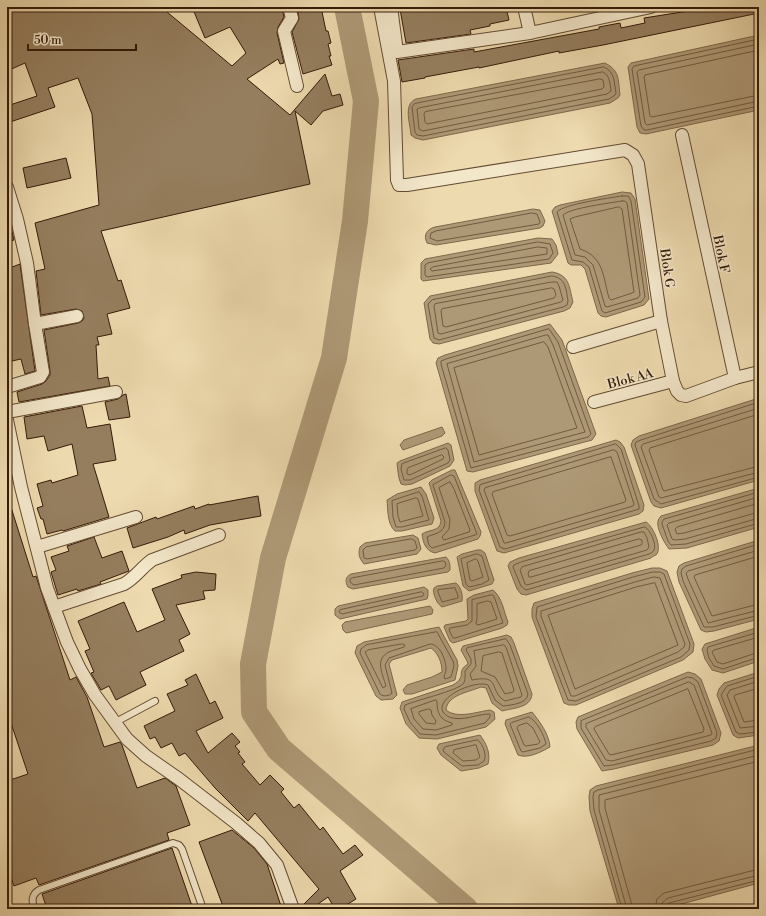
<svg xmlns="http://www.w3.org/2000/svg" width="766" height="916" viewBox="0 0 766 916" font-family="'Libre Bodoni',serif">
	<style>
		.water { fill: #ae9976; stroke: #7e674a }
		.lines { fill: none; stroke-linecap: round; stroke-linejoin: round }
		.shore { stroke: #725a3f; stroke-width: 1 }
		.river { stroke: #ae9976; stroke-width: 26 }
		.building { fill: #957e5e; stroke: #351b08 }
		.service-casing { stroke: #634b32; stroke-width: 8 }
		.minor-casing { stroke: #634b32; stroke-width: 14 }
		.service { stroke: #f3e7ca; stroke-width: 6 }
		.minor { stroke: #f3e7ca; stroke-width: 12 }
		.labels { text-anchor: middle; stroke-width: 3; stroke-linejoin: round; paint-order: stroke }
		.street-label { font-size: 13px; fill: #351b08; stroke: #f3e7ca }
	</style>
	<rect width="100%" height="100%" fill="#eddaae"/>
	<filter id="stains"><feTurbulence type="fractalNoise" baseFrequency=".005" numOctaves="4"/><feColorMatrix values="0 0 0 0 .2 0 0 0 0 .09 0 0 0 0 .02 0 0 0 .5 -.17"/></filter>
	<radialGradient id="worn" r=".72"><stop offset=".6" stop-color="#630" stop-opacity="0"/><stop offset="1" stop-color="#630" stop-opacity=".3"/></radialGradient>
	<g class="water">
		<polygon points="759,35 759,110 646,134 640,133 637,127 628,67 631,63"/>
		<path d="M605,63C620,71 618,79 620,95L618,98L610,103L423,140L415,138L411,135C410,123 403,104 416,99Z"/>
		<polygon points="622,192 631,193 635,199 649,299 644,305 606,317 601,316 598,313 585,269 581,265 571,265 568,263 552,211 555,207 560,205"/>
		<path d="M533,209L540,210L545,221L543,226L540,228L436,245L427,243C423,235 427,229 435,227Z"/>
		<polygon points="538,238 552,239 556,245 558,254 551,263 423,281 421,279 421,263 425,259"/>
		<path d="M552,272C570,275 569,287 573,302L570,308L564,311L439,344L433,343L430,339L424,303L430,296Z"/>
		<polygon points="550,324 562,340 596,434 592,440 473,472 467,471 436,363 438,358 445,355"/>
		<polygon points="759,398 759,480 661,508 654,506 651,502 631,445 633,440 639,436"/>
		<polygon points="442,427 445,433 442,436 403,450 400,445 404,440"/>
		<polygon points="616,440 620,442 624,447 644,505 643,511 639,514 504,553 497,551 475,491 475,483 480,480"/>
		<path d="M448,443L451,445L454,460L450,466L412,484L405,485L401,484C398,477 398,471 397,463L400,461Z"/>
		<path d="M452,470H455L481,532L480,536L478,539L435,553C426,551 423,543 422,534C429,529 440,532 441,521L429,483L432,480Z"/>
		<path d="M421,487L426,494L434,518L432,524L402,531H395C387,524 388,509 387,500L397,494Z"/>
		<path d="M759,488V527L687,548L669,549C665,544 656,528 658,521C658,520 660,517 661,516Z"/>
		<path d="M646,522C653,526 663,548 656,555C656,555 651,557 651,558L526,595L521,594L517,589L508,566L510,562L519,558Z"/>
		<path d="M413,535L418,538L421,549L417,554L364,564C359,558 358,554 360,547L365,543Z"/>
		<polygon points="759,540 759,619 714,631 706,632 701,630 679,582 677,572 679,566 684,563"/>
		<polygon points="477,550 481,550 485,553 494,580 492,584 469,591 463,586 457,557 462,554"/>
		<path d="M446,557C450,561 450,564 450,570L448,572L353,589L348,587C345,582 345,577 351,574Z"/>
		<polygon points="652,568 660,568 667,571 694,644 693,652 683,660 576,705 569,705 564,703 532,617 532,609 534,603 632,573"/>
		<path d="M456,583C461,587 463,595 462,601L442,607C437,604 432,593 434,588L437,586Z"/>
		<polygon points="424,587 428,590 428,596 427,599 340,619 335,615 335,609 338,606"/>
		<path d="M493,590C502,597 504,612 508,622L507,625L502,628L453,643L450,641L444,627L445,625L466,621L468,619L467,599L474,595Z"/>
		<polygon points="430,606 433,610 432,614 346,633 343,630 342,625 345,622"/>
		<path d="M439,627L457,660L458,666L455,680L412,694H405L403,690L407,685L432,677L442,672C442,662 438,653 431,648L392,660L389,664L397,695L393,699L381,700L376,696L355,653L357,646L364,642Z"/>
		<polygon points="759,627 759,661 723,673 712,670 705,659 702,649 705,644"/>
		<path d="M507,635L511,637L514,643L532,694C531,708 513,708 502,711L492,703L486,688L481,687C469,692 447,695 446,710C457,719 476,712 490,710L494,712L495,719L486,727L437,739L419,738L406,724L400,708L402,702L453,685C468,676 455,672 468,664L467,661L461,650L463,646Z"/>
		<polygon points="688,672 695,674 701,679 721,733 719,741 713,745 614,769 602,771 577,729 576,722 578,717"/>
		<polygon points="759,672 759,735 738,738 733,735 717,695 719,689 724,683"/>
		<path d="M532,712C540,722 549,734 550,747C541,752 528,759 518,755L505,724L506,720Z"/>
		<path d="M480,735C486,743 491,753 488,764L479,768L461,771L441,755L437,748L439,744Z"/>
		<polygon points="759,745 759,883 663,909 619,909 590,811 589,797 590,790 596,786"/>
	</g>
	<g class="lines">
		<g class="shore">
			<polyline points="759,39 634,66 632,69 641,126 644,130 647,130 759,106"/>
			<polyline points="759,44 639,70 637,72 645,123 647,125 759,101"/>
			<polyline points="759,50 645,75 644,77 650,116 652,117 759,95"/>
			<path d="M604,67C615,72 614,82 616,93L615,95L609,99L423,136L417,135L415,132L412,107L414,104L417,103Z"/>
			<path d="M603,72C610,75 610,84 611,91L607,94L423,131L419,129L417,109L419,108Z"/>
			<polygon points="600,79 603,80 604,87 602,89 427,124 425,122 424,114 425,112"/>
			<path d="M622,196H628L631,201L645,297L641,302L605,313L602,311L589,267L583,262L572,260L557,212C564,204 609,198 622,196Z"/>
			<path d="M622,201H625L627,203L640,295L638,298L607,307L605,306L593,265L585,257L575,255L563,215C570,208 610,203 622,201Z"/>
			<path d="M619,207L622,209L634,292L632,293L611,300L609,298C603,277 604,257 580,249L570,219L575,217Z"/>
			<polygon points="532,213 537,214 540,222 539,224 437,241 430,238 431,233 436,231"/>
			<polygon points="538,242 550,244 553,253 549,259 427,277 425,275 425,265 428,263"/>
			<polygon points="538,247 547,248 547,254 432,271 430,269 433,267"/>
			<path d="M552,276C566,278 566,289 568,301L567,305L563,307L439,340L434,338L428,304L432,300Z"/>
			<polygon points="552,282 557,282 559,286 563,300 561,302 441,334 438,333 434,306 435,304"/>
			<polygon points="552,288 554,289 556,295 554,298 446,327 443,326 441,311 442,309"/>
			<polygon points="549,329 558,342 591,434 588,437 471,468 441,364 441,361 446,359"/>
			<polygon points="546,335 548,335 553,345 585,432 474,462 447,364"/>
			<polygon points="544,342 548,347 577,428 479,455 454,368"/>
			<polyline points="759,402 641,440 636,442 635,445 654,499 661,504 759,477"/>
			<polyline points="759,408 643,444 641,447 659,497 661,498 759,472"/>
			<polyline points="759,414 650,448 649,450 663,490 664,491 759,466"/>
			<polygon points="616,444 621,449 639,506 639,509 505,549 500,547 479,490 480,485"/>
			<polygon points="446,448 448,450 450,460 448,463 410,480 404,480 401,469 402,464"/>
			<polygon points="614,450 617,452 634,504 633,506 506,543 504,543 484,490 485,488"/>
			<polygon points="442,455 444,457 443,459 410,475 407,474 407,470 408,468"/>
			<polygon points="611,457 626,500 625,502 510,536 507,535 492,494 493,492"/>
			<path d="M451,475L454,476L477,534L475,535L432,548L429,545L427,537C435,533 444,534 445,522L433,485Z"/>
			<polygon points="450,482 454,489 470,530 469,532 444,540 442,537 449,529 450,520 439,488"/>
			<polygon points="419,492 422,496 429,520 402,527 396,527 393,517 392,501"/>
			<polyline points="759,492 664,519 662,522 662,524 668,541 671,545 686,544 759,523"/>
			<polyline points="759,497 669,523 667,525 672,539 675,540 685,539 759,518"/>
			<polygon points="416,498 418,499 423,516 400,522 398,516 397,504"/>
			<polyline points="759,503 677,527 675,529 677,534 684,533 759,512"/>
			<path d="M645,527C650,529 657,545 654,550C653,552 651,553 649,554L526,590L521,586L513,567L514,565L521,562Z"/>
			<polygon points="641,532 644,532 647,538 649,547 647,550 527,585 525,584 520,570 522,567"/>
			<polygon points="412,539 415,541 417,548 415,550 367,559 364,558 363,550 366,547"/>
			<polygon points="639,539 642,540 642,544 641,545 531,577 529,577 528,574 529,571"/>
			<polyline points="759,544 686,566 682,569 681,573 683,581 704,627 713,627 759,615"/>
			<polyline points="759,550 688,571 686,573 688,579 708,623 759,610"/>
			<polygon points="477,554 482,556 489,580 482,584 469,587 466,584 461,559"/>
			<polyline points="759,556 695,575 694,577 712,616 759,604"/>
			<polygon points="476,559 478,561 483,577 472,581 470,580 467,563"/>
			<polygon points="443,561 445,562 446,565 444,568 354,585 350,582 350,579 352,578"/>
			<polygon points="653,572 660,572 664,574 690,644 689,650 681,657 576,701 568,700 536,617 537,607 633,577"/>
			<polygon points="654,577 660,578 685,644 684,647 678,652 575,696 571,696 541,616 541,611 635,582"/>
			<polygon points="655,583 678,645 575,689 548,615 636,587"/>
			<polygon points="455,588 458,596 458,598 442,602 438,592 438,590"/>
			<polygon points="422,592 424,594 423,596 342,614 339,612 340,610"/>
			<polygon points="491,595 493,595 495,599 503,623 455,638 453,638 449,630 450,628 467,625 472,621 472,600"/>
			<polygon points="488,601 491,602 497,619 478,625 476,624 477,618 477,604"/>
			<path d="M437,632L453,661L454,666L451,677L445,679L444,678C444,675 446,672 446,669C446,660 440,644 430,644L389,658L385,665L392,693C390,696 383,697 380,694L360,653L361,649L366,645Z"/>
			<polyline points="759,632 708,647 707,650 709,658 714,666 723,669 759,657"/>
			<polyline points="759,637 714,650 712,652 717,662 723,664 759,652"/>
			<path d="M506,639L510,645L528,694C527,704 511,705 503,706L495,700L488,685C477,680 442,694 442,708C442,712 445,715 449,717C462,722 477,714 490,714V717L485,723L436,735L420,734L410,722L404,709L405,705C417,700 456,691 463,684C466,680 465,676 465,671L471,664V659L466,650L467,648Z"/>
			<path d="M402,644L405,645L404,647C399,649 393,650 389,652C374,659 383,675 386,686L383,688L365,652L368,650Z"/>
			<path d="M504,645L506,647L522,695L521,697L505,701C488,691 502,674 472,680L470,674L476,666L474,651Z"/>
			<polygon points="499,652 502,653 514,690 513,692 505,694 495,677 481,671 483,656"/>
			<polyline points="759,676 727,686 721,695 736,732 740,734 759,732"/>
			<polygon points="688,677 693,678 698,682 717,733 716,738 711,741 613,765 604,766 581,728 581,721"/>
			<polyline points="759,681 730,690 727,695 740,728 759,726"/>
			<polygon points="689,682 694,685 712,733 711,735 612,761 606,760 586,727 586,724"/>
			<polyline points="759,688 735,695 734,697 744,722 759,720"/>
			<polygon points="688,689 704,729 703,732 611,755 609,754 594,729 595,727"/>
			<path d="M436,700L437,702C437,713 440,720 452,723V725L436,730L423,729L414,719L411,709Z"/>
			<polygon points="429,709 431,710 432,715 436,721 435,724 426,723 419,714 419,712"/>
			<path d="M529,717C537,721 544,735 546,744L540,748L523,752L521,751L510,724L511,723Z"/>
			<polygon points="527,723 533,728 540,742 538,744 526,746 524,745 517,728 518,726"/>
			<path d="M478,740C483,745 487,755 484,761L478,765L462,766L444,752L443,750L445,747Z"/>
			<polygon points="476,745 480,757 476,760 463,761 453,753 454,750"/>
			<polyline points="622,909 594,810 593,797 594,792 598,790 759,749"/>
			<polyline points="627,909 599,810 599,795 759,755"/>
			<polyline points="633,909 605,808 605,800 759,761"/>
			<polyline points="655,909 657,899 664,893 759,869"/>
			<polyline points="661,909 662,903 668,898 759,875"/>
			<polyline points="666,909 666,905 669,903 759,880"/>
		</g>
		<polyline class="river" points="347,7 366,101 355,221 334,358 273,558 253,664 254,712 279,749 465,909"/>
	</g>
	<g class="building">
		<polygon points="7,7 161,7 232,66 246,53 230,27 205,38 192,7 282,7 284,17 278,27 277,33 284,63 280,64 278,59 247,79 290,115 325,74 332,96 340,94 343,105 323,111 311,125 295,111 310,184 101,231 118,281 121,280 130,308 107,314 112,334 97,337 99,345 96,345 98,379 108,377 110,386 19,402 17,392 42,384 46,381 50,375 50,371 44,330 78,323 82,321 84,318 82,311 76,309 41,315 36,271 45,269 35,223 99,205 92,114 78,78 48,88 55,107 7,123 7,106 37,96 25,63 7,71"/>
		<polygon points="297,7 321,7 326,31 328,31 331,43 328,44 331,56 329,56 332,65 303,74 292,32 299,19"/>
		<polygon points="413,7 506,7 509,20 490,24 490,26 470,30 471,34 406,43 400,9"/>
		<polygon points="714,7 759,7 759,13 603,45 559,53 559,51 479,68 479,67 425,77 425,78 402,82 398,60 474,49 474,52 599,29 599,27 620,23 621,28 645,23 644,18"/>
		<polygon points="66,158 71,178 27,188 23,168"/>
		<polygon points="7,212 14,240 7,242"/>
		<polygon points="20,264 35,371 25,374 21,359 12,361 7,342 7,269"/>
		<polygon points="126,394 130,417 109,420 105,402 118,399 123,395"/>
		<polygon points="82,406 87,428 110,424 116,460 93,464 109,517 63,531 62,530 47,534 43,519 41,519 37,508 43,506 37,484 51,480 52,483 78,475 72,444 48,451 44,436 27,439 24,417"/>
		<polygon points="258,496 261,516 210,525 185,534 184,530 168,537 133,548 127,528 156,517 157,519 194,506 195,509 209,504 209,505"/>
		<polygon points="10,504 33,577 36,576 70,680 76,677 87,697 104,747 120,742 122,745 137,788 165,778 176,786 190,825 167,833 169,840 39,885 36,878 14,886 7,866 7,781 28,774 7,711 7,505"/>
		<polygon points="94,537 102,558 122,551 129,571 100,582 101,584 78,591 77,589 58,595 51,572 56,570 51,557 69,551 67,546"/>
		<polygon points="196,572 216,574 215,590 203,591 205,599 176,605 190,634 179,640 184,651 140,672 146,685 116,700 109,686 101,690 91,673 94,672 85,651 90,649 78,621 124,602 137,632 165,620 152,589 182,578 181,575"/>
		<polygon points="196,674 210,704 215,701 223,718 196,731 208,753 232,733 240,742 235,746 240,752 238,753 245,762 242,764 260,785 270,775 284,789 281,792 294,808 299,804 320,830 323,827 343,854 355,845 363,855 340,871 356,899 340,909 335,909 328,897 311,909 300,909 300,908 319,889 255,813 248,821 215,788 185,753 179,756 172,743 161,748 155,737 150,739 144,726 175,711 167,694 188,685 185,680"/>
		<polygon points="232,830 254,848 267,864 282,909 224,909 199,842"/>
		<polygon points="172,848 193,909 47,909 42,894"/>
	</g>
	<g class="lines">
		<g class="service-casing">
			<g id="service">
				<polyline points="114,723 155,701"/>
				<path d="M34,909C32,901 31,895 39,890L173,843L179,845L182,849L203,909"/>
			</g>
		</g>
		<g class="minor-casing">
			<g id="minor">
				<polyline points="289,7 292,18 284,31 297,86"/>
				<polyline points="380,7 394,81 397,180 399,185 407,185 625,150 633,155 638,164 661,321 673,381 677,391 681,395 686,396 735,378 759,372"/>
				<polyline points="391,7 397,52 530,33 651,7"/>
				<polyline points="524,7 530,33"/>
				<polyline points="682,135 735,378"/>
				<polyline points="7,187 17,219 27,263 35,324 43,372 40,377 7,387"/>
				<polyline points="35,324 77,316"/>
				<polyline points="573,347 661,321"/>
				<polyline points="594,402 673,381"/>
				<polyline points="7,412 116,392"/>
				<polyline points="7,420 21,487 47,588 67,642 80,669 95,695 127,739 146,756 179,779 236,823 259,843 277,865 293,909"/>
				<polyline points="37,547 136,517"/>
				<path d="M54,607L124,584C135,578 142,567 152,560L219,535"/>
			</g>
		</g>
		<use href="#service" class="service"/>
		<use href="#minor" class="minor"/>
	</g>
	<g class="labels">
		<g class="street-label">
			<text transform="translate(722 254) rotate(78)" y="5">Blok F</text>
			<text transform="translate(668 268) rotate(82)" y="5">Blok G</text>
			<text transform="translate(630 378) rotate(-15)" y="5">Blok AA</text>
		</g>
	</g>
	<rect width="766" height="916" fill="none" stroke="#eddaae" stroke-width="24"/>
	<rect x="8" y="8" width="750" height="900" fill="none" stroke="#351b08" stroke-width="2"/>
	<rect x="12" y="12" width="742" height="892" fill="none" stroke="#351b08"/>
	<path d="M28 44v6h108v-6" fill="none" stroke="#351b08" stroke-width="2"/>
	<text x="34" y="44" font-size="12" fill="#351b08" stroke="#f3e7ca" stroke-width="3" paint-order="stroke">50 m</text>
	<rect width="100%" height="100%" filter="url(#stains)"/>
	<rect width="100%" height="100%" fill="url(#worn)"/>
</svg>
